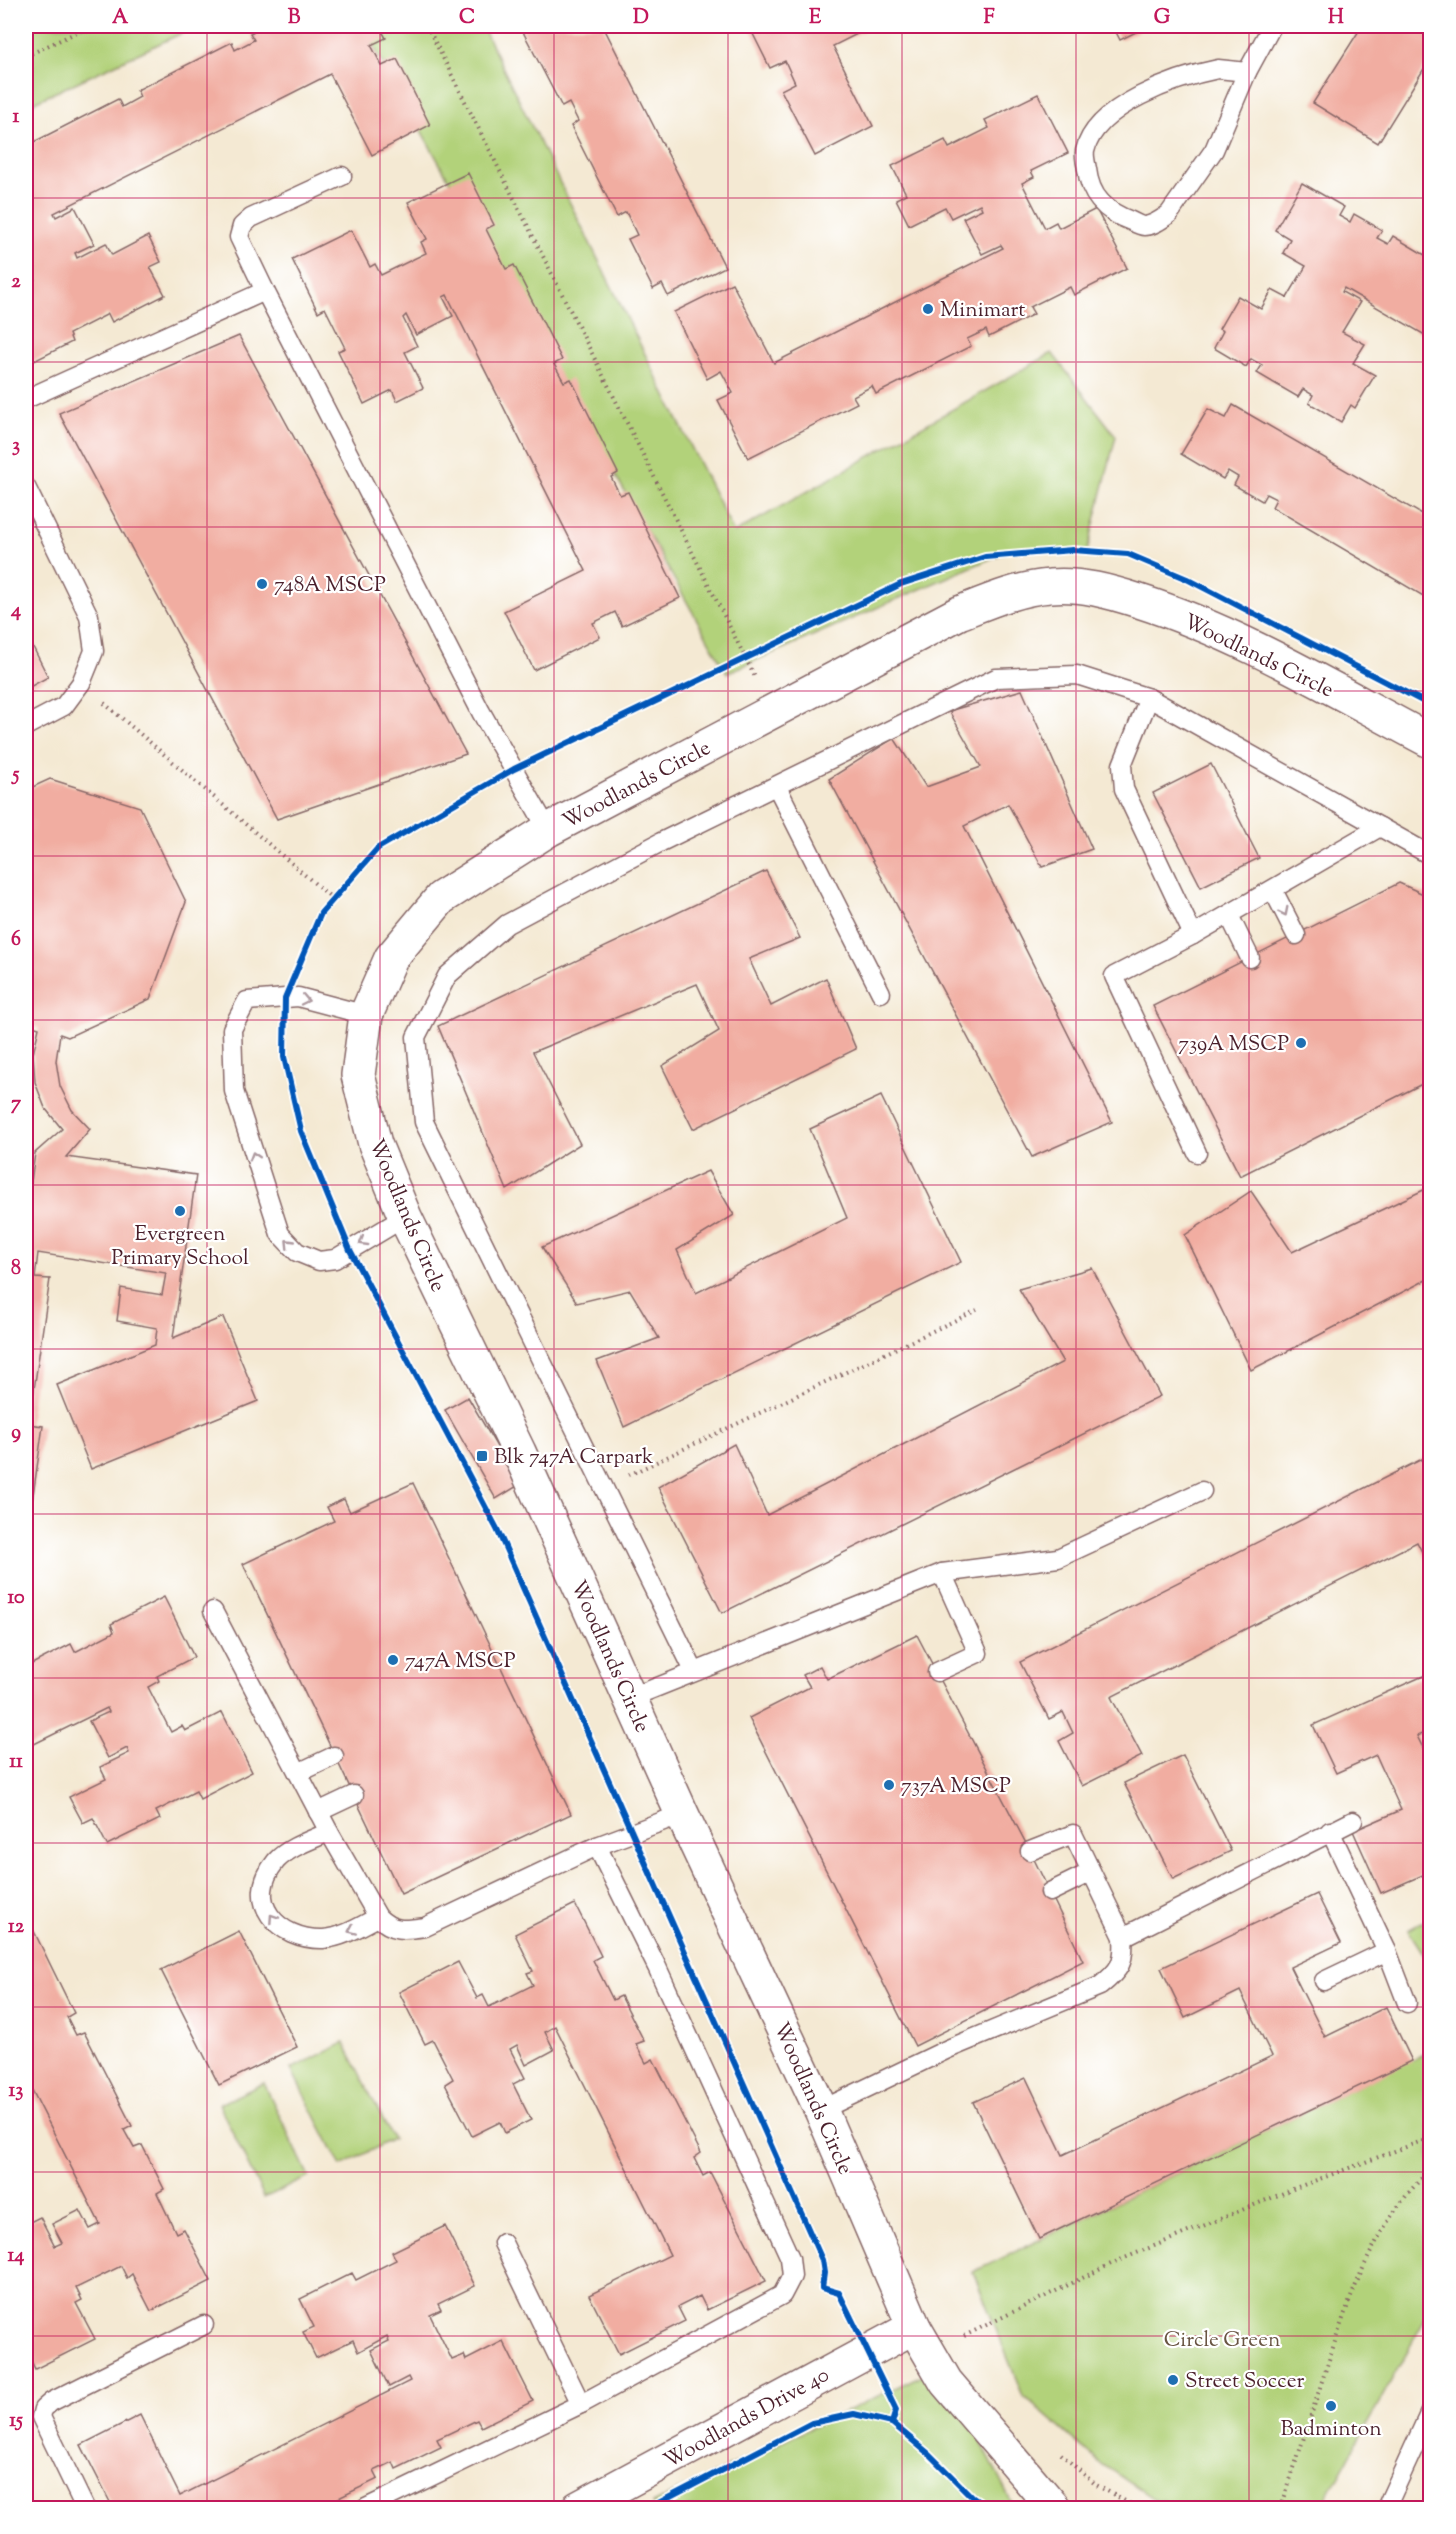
<svg xmlns="http://www.w3.org/2000/svg" width="1456" height="2534" viewBox="0 0 1456 2534" font-family="'Sorts Mill Goudy',serif">
	<style>
		.green { fill: #b2d27a; stroke: #7e7852; stroke-width: 1.5 }
		.building { fill: #f1ada1 }
		.lines { fill: none; stroke-linecap: round; stroke-linejoin: round }
		.lane-casing { stroke: #866666; stroke-width: 21 }
		.street-casing { stroke: #866666; stroke-width: 36 }
		.path { stroke: #866666; stroke-width: 4; stroke-dasharray: 1.5 4.5; stroke-linecap: butt }
		.lane { stroke: #fff; stroke-width: 18 }
		.street { stroke: #fff; stroke-width: 33 }
		.cycleway-casing { stroke: #fff; stroke-width: 10 }
		.cycleway { stroke: #0057b8; stroke-width: 6 }
		.oneway { stroke: #ae9aa0 }
		.grid { fill: none; stroke: #c2185b; stroke-width: 1.5; stroke-opacity: 0.55 }
		.poi-dot { fill: #1f6fb2; stroke: #fff; stroke-width: 2 }
		.labels { text-anchor: middle; stroke-width: 4.5; stroke-linejoin: round; paint-order: stroke }
		.poi-label { font-size: 21px; fill: #4a1f2b; stroke: #fff; text-anchor: start }
		.street-label { font-size: 21px; fill: #4a1f2b; stroke: #fff }
		.park-label { font-size: 21px; fill: #695543; stroke: #fff }
		.neatline { fill: none; stroke: #c2185b; stroke-width: 2 }
		.grid-label { font-size: 20px; text-anchor: middle; font-weight: bold; fill: #c2185b }
	</style>
	<rect width="100%" height="100%" fill="#fff"/>
	<filter id="ink" filterUnits="userSpaceOnUse"><feTurbulence type="fractalNoise" baseFrequency=".0167" numOctaves="2"/><feDisplacementMap in="SourceGraphic" scale="12" xChannelSelector="R" yChannelSelector="G"/><feConvolveMatrix kernelMatrix="1 2 1 2 8 2 1 2 1" color-interpolation-filters="sRGB"/></filter>
	<filter id="wash" filterUnits="userSpaceOnUse"><feTurbulence type="fractalNoise" baseFrequency=".008" numOctaves="4" result="noise"/><feDisplacementMap in="SourceGraphic" scale="24" xChannelSelector="R" yChannelSelector="G"/><feGaussianBlur stdDeviation="1.35" result="paint"/><feColorMatrix in="noise" values="0 0 0 0 0 0 0 0 0 0 0 0 0 0 0 0 0 1.4 0 .05"/><feComposite in="paint" operator="in"/></filter>
	<g filter="url(#wash)">
		<rect width="100%" height="100%" fill="#f4e9d3"/>
		<g class="green">
			<polygon points="26,26 197,26 26,106"/>
			<polygon points="362,26 482,26 734,533 1052,353 1116,436 1087,552 1015,548 727,673"/>
			<polygon points="1430,1918 1430,1964 1408,1930"/>
			<polygon points="344,2043 393,2139 341,2166 291,2069"/>
			<polygon points="1430,2051 1430,2310 1321,2508 1224,2508 1157,2501 1099,2462 1023,2396 973,2272"/>
			<polygon points="264,2083 309,2177 264,2198 219,2104"/>
			<polygon points="943,2365 1014,2508 655,2508 652,2504"/>
		</g>
		<g id="blocks">
			<g class="building">
				<polygon points="265,26 379,26 386,38 371,45 382,66 397,59 430,125 372,155 330,74 54,213 56,217 75,207 94,244 75,253 77,258 106,243 112,255 148,236 161,262 150,267 165,295 112,322 108,314 69,334 72,342 26,365 26,284 35,279 26,260 26,146 118,99 122,107 140,97 137,90 232,42 235,50 254,40 250,33"/>
				<polygon points="520,26 603,26 725,267 668,296 662,284 653,289 628,239 637,235 626,212 617,217 571,126 578,121 569,103 562,107"/>
				<polygon points="749,26 873,26 833,46 873,126 815,156 781,90 795,83 785,61 770,68"/>
				<polygon points="1113,26 1148,26 1120,40"/>
				<polygon points="1362,26 1430,26 1430,59 1378,143 1313,103"/>
				<polygon points="1038,94 1068,153 1031,171 1034,177 1022,183 1045,228 1056,222 1059,228 1096,209 1127,268 1074,295 1070,287 1030,307 1034,314 989,337 986,330 967,339 971,346 876,394 872,386 853,396 857,403 748,458 718,400 733,393 721,371 707,379 674,312 732,283 774,363 1003,248 1001,245 982,254 963,218 982,209 980,204 951,218 945,207 909,225 896,199 906,194 892,166 945,140 949,148 989,128 985,120"/>
				<polygon points="468,173 494,225 486,229 506,269 514,265 562,360 554,364 564,382 571,379 618,473 611,477 620,495 628,492 680,598 622,626 615,612 593,623 600,637 534,670 504,611 586,571 447,295 443,297 453,316 416,335 406,315 403,318 417,346 405,352 423,388 397,401 392,390 364,404 338,351 345,348 325,308 318,312 292,259 351,230 370,267 375,264 381,275 426,253 421,242 427,239 408,202"/>
				<polygon points="1302,183 1344,207 1339,216 1350,222 1354,214 1382,230 1377,238 1388,244 1393,236 1430,258 1430,338 1344,288 1342,292 1360,302 1342,332 1365,344 1353,363 1375,375 1355,408 1351,405 1341,422 1309,403 1313,395 1303,389 1298,397 1257,373 1262,365 1251,359 1246,367 1214,348 1223,331 1219,329 1238,296 1261,309 1272,290 1287,298 1306,266 1283,253 1290,239 1275,230"/>
				<polygon points="239,336 466,754 277,819 59,413"/>
				<polygon points="1233,405 1430,519 1430,600 1272,507 1276,499 1266,494 1262,501 1234,485 1238,477 1228,471 1223,479 1181,454 1208,409 1226,418"/>
				<polygon points="26,633 48,677 26,689"/>
				<polygon points="1022,690 1092,849 1042,867 1008,804 964,826 1112,1122 1032,1157 829,779 894,738 926,787 981,767 949,711"/>
				<polygon points="1211,764 1259,858 1201,887 1153,793"/>
				<polygon points="50,779 140,807 186,902 150,999 68,1037 60,1034 56,1061 60,1086 72,1110 90,1129 66,1157 196,1175 173,1338 223,1317 258,1401 91,1469 57,1385 155,1345 157,1328 117,1321 121,1288 162,1295 166,1273 38,1253 35,1278 50,1279 29,1424 43,1426 30,1516 26,1516 26,1219 35,1153 62,1129 45,1108 35,1082 33,1054 39,1028 26,1024 26,790"/>
				<polygon points="766,871 800,938 749,959 771,1006 826,978 856,1049 693,1129 662,1066 719,1031 697,984 533,1052 580,1144 507,1190 438,1026"/>
				<polygon points="1399,883 1430,897 1430,1080 1240,1176 1153,1006"/>
				<polygon points="881,1096 961,1262 624,1427 597,1361 659,1338 630,1290 577,1303 542,1247 708,1171 734,1215 677,1250 696,1293 847,1218 810,1129"/>
				<polygon points="1430,1187 1430,1278 1251,1370 1185,1235 1251,1191 1292,1252"/>
				<polygon points="1092,1268 1160,1396 722,1613 658,1487 734,1444 767,1515 1063,1362 1019,1289"/>
				<polygon points="468,1397 519,1485 496,1499 445,1410"/>
				<polygon points="1430,1455 1430,1568 1417,1542 1111,1697 1142,1756 1082,1786 1059,1741 1073,1733 1063,1712 1049,1719 1020,1662"/>
				<polygon points="413,1483 571,1814 401,1894 243,1564 334,1521 327,1507 344,1499 350,1512"/>
				<polygon points="164,1597 194,1657 157,1676 159,1681 148,1687 171,1732 182,1726 185,1731 222,1712 252,1772 200,1799 196,1791 156,1811 160,1819 107,1845 93,1818 83,1823 69,1797 106,1779 100,1767 129,1753 127,1748 108,1758 89,1721 109,1712 107,1708 26,1748 26,1667 71,1644 75,1652 114,1632 111,1624"/>
				<polygon points="917,1635 1030,1851 1083,1961 915,2046 749,1718 810,1687 803,1675 820,1666 827,1679"/>
				<polygon points="1430,1673 1430,1731 1417,1736 1430,1762 1430,1872 1381,1893 1353,1831 1401,1810 1376,1755 1336,1773 1313,1725"/>
				<polygon points="1183,1755 1231,1851 1173,1879 1124,1783"/>
				<polygon points="1317,1894 1341,1943 1290,1967 1325,2037 1386,2007 1412,2061 1039,2239 973,2102 1026,2078 1063,2155 1272,2056 1240,1991 1185,2018 1161,1968"/>
				<polygon points="575,1904 601,1956 593,1960 613,2000 621,1996 644,2041 636,2044 646,2063 653,2059 701,2153 694,2158 703,2176 710,2172 766,2281 707,2310 700,2296 678,2307 685,2321 619,2354 589,2295 670,2255 555,2026 545,2032 554,2050 526,2065 517,2045 510,2049 525,2078 513,2084 531,2120 505,2133 500,2122 472,2136 445,2084 453,2079 433,2040 425,2044 399,1992 458,1962 477,1998 483,1995 489,2007 533,1985 527,1973 533,1971 515,1934"/>
				<polygon points="26,1915 74,2013 67,2017 76,2035 84,2032 132,2126 124,2130 134,2148 142,2145 164,2189 157,2193 176,2233 184,2229 211,2281 151,2311 132,2274 127,2278 121,2266 76,2288 82,2300 76,2303 95,2339 35,2369 26,2350 26,2218 28,2223 40,2217 55,2246 62,2243 52,2224 80,2210 90,2229 100,2224 26,2078"/>
				<polygon points="239,1931 297,2047 219,2085 161,1970"/>
				<polygon points="445,2226 475,2286 438,2304 441,2310 430,2315 452,2360 464,2355 466,2360 503,2341 533,2401 481,2427 477,2420 437,2439 441,2447 396,2469 393,2462 374,2471 378,2479 318,2508 131,2508 129,2504 113,2508 81,2445 140,2415 180,2496 410,2381 408,2377 389,2387 371,2350 389,2341 387,2336 358,2352 353,2340 316,2358 303,2332 314,2327 300,2299 352,2273 356,2280 396,2260 392,2252"/>
			</g>
		</g>
	</g>
	<g filter="url(#ink)">
		<use href="#blocks" fill-opacity="0" stroke="#866666" stroke-width="1.5"/>
		<g class="lines">
			<g class="lane-casing">
				<g id="lane">
					<path d="M1218,69L1247,72L1214,150L1169,214C1162,219 1153,226 1144,226C1141,226 1135,223 1131,221C1106,212 1090,197 1087,169C1086,164 1084,156 1085,151C1095,105 1178,77 1218,69Z"/>
					<polyline points="1247,72 1272,26"/>
					<polyline points="265,291 239,237 242,226 251,218 342,176"/>
					<polyline points="26,399 265,291 481,712 548,830"/>
					<polyline points="26,487 89,616 94,651 81,683 64,706 26,726"/>
					<polyline points="1149,698 1122,765 1124,789 1193,935"/>
					<polyline points="777,787 881,993"/>
					<polyline points="1273,890 1296,935"/>
					<polyline points="1229,915 1250,958"/>
					<polyline points="366,1015 298,997 247,1001 232,1029 234,1091 280,1234 297,1252 319,1261 335,1259 405,1217"/>
					<polyline points="1197,1153 1114,976 1193,935 1380,827"/>
					<path d="M213,1611L329,1832L378,1917C393,1932 405,1930 425,1927L597,1846L682,1814"/>
					<polyline points="694,1671 424,1122 416,1037 447,976 507,924 661,842 996,678 1077,675 1149,698 1430,855"/>
					<polyline points="937,1672 978,1653 942,1573"/>
					<polyline points="630,1698 942,1573 1058,1558 1202,1491"/>
					<polyline points="298,1773 334,1756"/>
					<polyline points="318,1812 354,1795"/>
					<polyline points="1330,1831 1387,1951 1407,2003"/>
					<path d="M329,1832C311,1840 289,1847 276,1861C243,1901 277,1940 323,1939C342,1938 361,1926 378,1917"/>
					<polyline points="1050,1892 1091,1872"/>
					<polyline points="1123,1937 1353,1821"/>
					<polyline points="1324,1981 1387,1951"/>
					<path d="M821,2110L948,2049L1100,1986C1120,1970 1125,1963 1123,1937L1073,1834L1030,1851"/>
					<polyline points="503,2243 581,2404"/>
					<polyline points="85,2508 41,2417 43,2409 51,2402 204,2325"/>
					<polyline points="366,2508 581,2404 782,2295 792,2276 790,2258 657,1967 597,1846"/>
					<polyline points="1386,2508 1430,2412"/>
				</g>
			</g>
			<g class="street-casing">
				<g id="street">
					<polyline points="578,2508 914,2327"/>
					<path d="M1054,2508L946,2382L914,2327L821,2110L682,1814L519,1452L405,1217L375,1144L358,1075L366,1015L391,958L441,898L548,830L959,613C987,602 1019,588 1050,586C1080,583 1111,592 1139,601C1242,634 1335,691 1430,741"/>
				</g>
			</g>
			<g class="path">
				<polyline points="427,26 756,679"/>
				<polyline points="26,56 90,26"/>
				<polyline points="104,703 333,899"/>
				<polyline points="629,1475 977,1310"/>
				<polyline points="964,2336 1115,2262 1298,2187 1430,2138"/>
				<polyline points="1061,2454 1096,2485 1138,2508"/>
				<path d="M1281,2508C1295,2465 1309,2422 1323,2378C1347,2305 1372,2224 1430,2170"/>
			</g>
			<use href="#lane" class="lane"/>
			<use href="#street" class="street"/>
			<g class="cycleway-casing">
				<g id="cycleway">
					<polyline points="892,2423 896,2410 839,2293 822,2288 824,2273 822,2260 497,1529 350,1250 301,1131 284,1057 285,998 321,913 378,848 514,769 746,658 901,584 985,557 1073,550 1128,554 1187,579 1430,705"/>
					<polyline points="649,2508 812,2423 854,2414 892,2423 929,2454 973,2498 988,2508"/>
				</g>
			</g>
			<use href="#cycleway" class="cycleway"/>
		</g>
		<defs><path id="oneway-chevron" d="M-2-3.5L2.5 0L-2 3.5" fill="none" stroke-width="1.6" stroke-linecap="round" stroke-linejoin="round" transform="scale(1.5)"/></defs>
		<g class="oneway">
			<use href="#oneway-chevron" transform="translate(1284 912) rotate(63)"/>
			<use href="#oneway-chevron" transform="translate(305 1000) rotate(12)"/>
			<use href="#oneway-chevron" transform="translate(254 1156) rotate(-107)"/>
			<use href="#oneway-chevron" transform="translate(363 1242) rotate(149)"/>
			<use href="#oneway-chevron" transform="translate(289 1243) rotate(-134)"/>
			<use href="#oneway-chevron" transform="translate(273 1918) rotate(-124)"/>
			<use href="#oneway-chevron" transform="translate(352 1930) rotate(156)"/>
		</g>
	</g>
	<path class="grid" d="M207,26V2508M380,26V2508M554,26V2508M728,26V2508M902,26V2508M1076,26V2508M1249,26V2508M26,198H1430M26,362H1430M26,527H1430M26,691H1430M26,856H1430M26,1020H1430M26,1185H1430M26,1349H1430M26,1514H1430M26,1678H1430M26,1843H1430M26,2007H1430M26,2172H1430M26,2336H1430"/>
	<g class="poi-dot">
		<circle cx="928" cy="309" r="6"/>
		<circle cx="262" cy="584" r="6"/>
		<circle cx="1301" cy="1043" r="6"/>
		<circle cx="180" cy="1211" r="6"/>
		<rect x="476" y="1450" width="12" height="12" rx="3"/>
		<circle cx="393" cy="1660" r="6"/>
		<circle cx="889" cy="1785" r="6"/>
		<circle cx="1173" cy="2380" r="6"/>
		<circle cx="1331" cy="2406" r="6"/>
	</g>
	<g class="labels">
		<g class="poi-label">
			<text x="940" y="316">Minimart</text>
			<text x="274" y="591">748A MSCP</text>
			<text x="1289" y="1050" text-anchor="end">739A MSCP</text>
			<text x="180" y="1240" text-anchor="middle">Evergreen<tspan x="180" dy="24">Primary School</tspan></text>
			<text x="494" y="1463">Blk 747A Carpark</text>
			<text x="405" y="1667">747A MSCP</text>
			<text x="901" y="1792">737A MSCP</text>
			<text x="1185" y="2387">Street Soccer</text>
			<text x="1331" y="2435" text-anchor="middle">Badminton</text>
		</g>
		<g class="street-label">
			<text transform="translate(1259 655) rotate(26)" y="7">Woodlands Circle</text>
			<text transform="translate(636 784) rotate(-28)" y="7">Woodlands Circle</text>
			<text transform="translate(408 1215) rotate(67)" y="7">Woodlands Circle</text>
			<text transform="translate(611 1656) rotate(66)" y="7">Woodlands Circle</text>
			<text transform="translate(814 2098) rotate(66)" y="7">Woodlands Circle</text>
			<text transform="translate(746 2417) rotate(-29)" y="7">Woodlands Drive 40</text>
		</g>
		<g class="park-label">
			<text x="1222" y="2346">Circle Green</text>
		</g>
	</g>
	<rect width="1456" height="2534" fill="none" stroke="#fff" stroke-width="66"/>
	<rect x="33" y="33" width="1390" height="2468" class="neatline"/>
	<g class="grid-label">
		<text x="120" y="23">A</text>
		<text x="294" y="23">B</text>
		<text x="467" y="23">C</text>
		<text x="641" y="23">D</text>
		<text x="815" y="23">E</text>
		<text x="989" y="23">F</text>
		<text x="1162" y="23">G</text>
		<text x="1336" y="23">H</text>
		<text x="16" y="122">1</text>
		<text x="16" y="287">2</text>
		<text x="16" y="451">3</text>
		<text x="16" y="616">4</text>
		<text x="16" y="780">5</text>
		<text x="16" y="945">6</text>
		<text x="16" y="1109">7</text>
		<text x="16" y="1274">8</text>
		<text x="16" y="1438">9</text>
		<text x="16" y="1603">10</text>
		<text x="16" y="1767">11</text>
		<text x="16" y="1932">12</text>
		<text x="16" y="2096">13</text>
		<text x="16" y="2261">14</text>
		<text x="16" y="2426">15</text>
	</g>
</svg>
